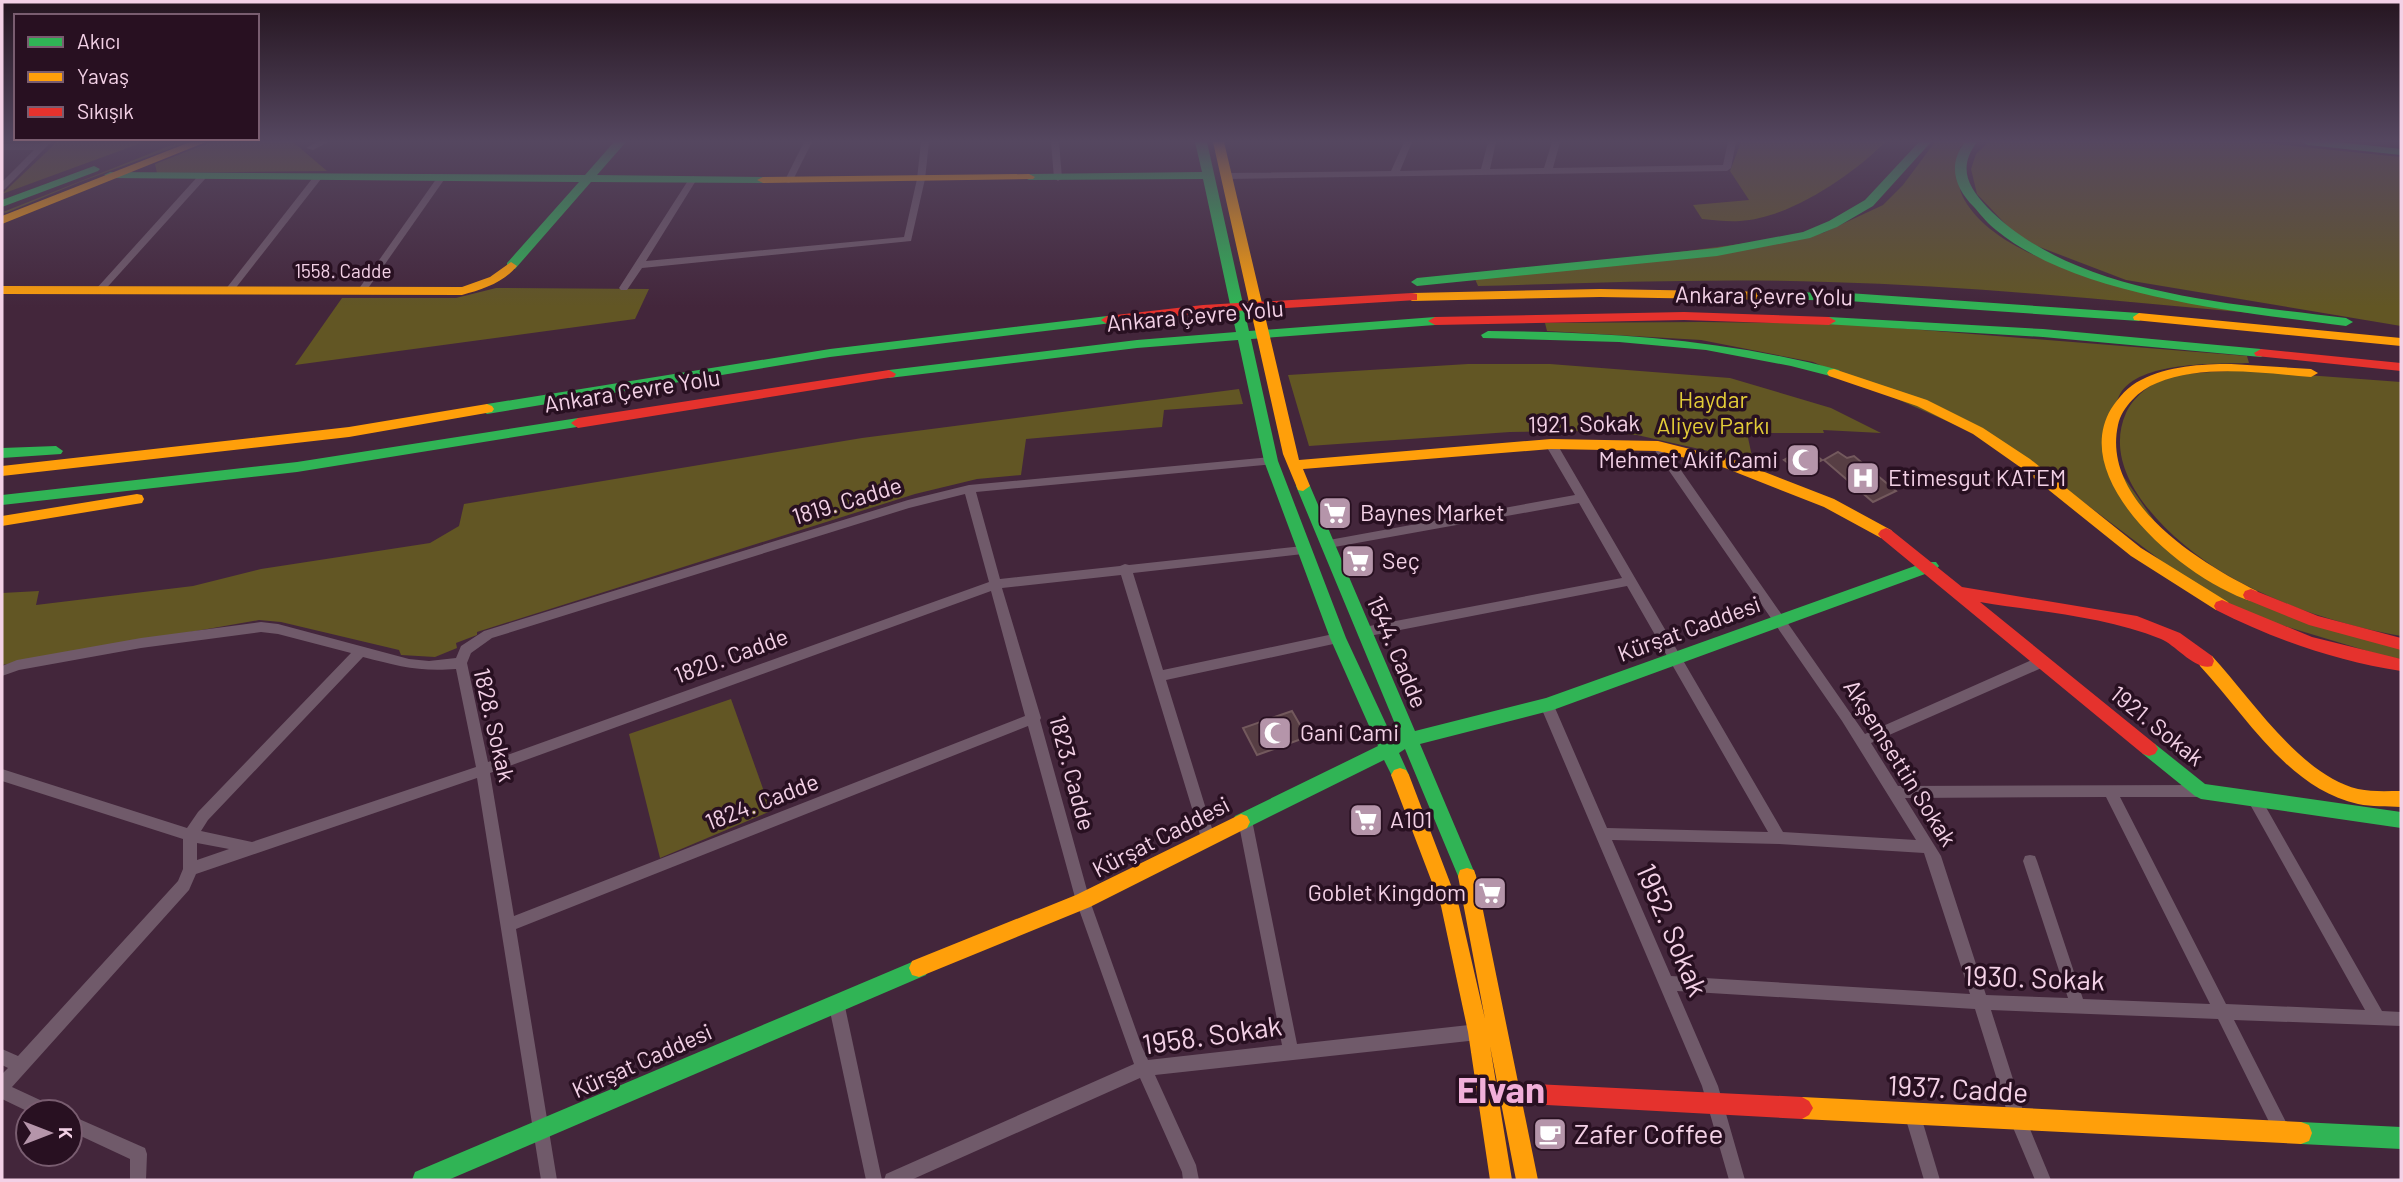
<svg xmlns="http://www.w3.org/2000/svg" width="2403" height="1182" viewBox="0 0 2403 1182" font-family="Barlow,sans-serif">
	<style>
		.green { fill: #625624 }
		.building { fill: #573e44; stroke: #73595d; stroke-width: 2 }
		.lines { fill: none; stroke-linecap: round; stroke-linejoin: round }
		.street { fill: #705a6a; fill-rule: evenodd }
		.fast { fill: #30b455; fill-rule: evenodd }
		.slow { fill: #ff9f0a; fill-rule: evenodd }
		.jam { fill: #e5322d; fill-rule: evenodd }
		.labels { text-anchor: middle; stroke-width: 7; stroke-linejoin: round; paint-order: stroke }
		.far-street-label { font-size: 19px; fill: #f3d1e6; stroke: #281021 }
		.street-label { font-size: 23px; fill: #f3d1e6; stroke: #281021 }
		.park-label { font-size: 23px; fill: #e3cc38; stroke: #281021 }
		.poi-label { font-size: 23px; fill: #f3d1e6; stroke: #281021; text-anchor: start }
		.near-street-label { font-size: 28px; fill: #f3d1e6; stroke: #281021 }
		.near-poi-label { font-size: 28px; fill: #f3d1e6; stroke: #281021; text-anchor: start }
		.near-district-label { font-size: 37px; font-weight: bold; fill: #f1afda; stroke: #281021 }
	</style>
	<rect width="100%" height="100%" fill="#43263b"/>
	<g class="green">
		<polygon points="57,142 144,142 2,194"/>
		<polygon points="179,142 188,142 80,182 6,213 3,212"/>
		<polygon points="211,142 293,142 327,171 157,173 155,164"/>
		<path d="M1741,142H1885C1853,175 1788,219 1740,221C1728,222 1715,220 1702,219L1693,205L1749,200L1730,171Z"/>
		<path d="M1935,142H1966L1960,147C1960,161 1956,183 1962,195C1999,274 2183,297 2262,314C2118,301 1973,286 1828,282C1712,278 1595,283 1478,286L1475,279L1823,233L1883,205L1903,185Z"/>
		<polygon points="1989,142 2255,142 2401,157 2401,326 2126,280 2037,246 2012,231 1977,194 1971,169 1976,154"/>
		<polygon points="496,288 649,289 635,319 295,365 342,298 456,298"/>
		<path d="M1702,322L1848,324L2247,356L2249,363C2215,364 2139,361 2120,394C2112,409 2108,431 2103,447L2178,555L2339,632L2401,645V659L2384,656L2268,621L2204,593L2017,452L1813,362L1701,340L1547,331L1545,323Z"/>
		<polygon points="1468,364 1550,364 1730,378 1831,408 1881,433 1823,430 1824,433 1747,433 1753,461 1637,435 1575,431 1510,432 1309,446 1288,375"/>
		<path d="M2239,370L2401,382V636C2340,625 2275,604 2222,572C2173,542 2098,476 2126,413C2133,398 2149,384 2165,379C2187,371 2216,373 2239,370Z"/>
		<polygon points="1239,389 1243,404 1164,410 1162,427 1026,439 1021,475 977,479 915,494 477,632 477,635 456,643 457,648 435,657 401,655 399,650 281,622 259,620 2,665 2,593 39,591 36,605 193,586 261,569 430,543 459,526 464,504 862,438"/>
		<polygon points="731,699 771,811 660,858 629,734"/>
	</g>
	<g class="building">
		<polygon points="1806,448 1822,460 1800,472 1784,460"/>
		<polygon points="1838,452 1847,458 1854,456 1896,491 1873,502 1824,460"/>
		<polygon points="1292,711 1307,737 1257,755 1243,728"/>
	</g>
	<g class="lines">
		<g class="street">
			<polygon points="42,142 51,142 5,189 2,190 2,182 34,150 2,150 2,144 40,144"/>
			<polygon points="317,142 328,142 313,150 306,148"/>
			<polygon points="804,142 812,142 793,180 789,183 786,182 785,180"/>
			<polygon points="921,142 929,142 925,179 911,241 642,268 627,290 621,290 619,288 689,179 693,176 697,179 646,261 904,237 917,179"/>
			<polygon points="1051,142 1059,142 1062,178 1058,181 1054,178"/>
			<polygon points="1404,142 1412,142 1400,171 1481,169 1488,142 1496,142 1490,169 1544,168 1552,142 1560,142 1553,168 1723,165 1728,142 1736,142 1731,168 1727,171 1226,179 1222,176 1226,173 1391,171"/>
			<polygon points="202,174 205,175 205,179 102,293 96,293 96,289 199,175"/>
			<polygon points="318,174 321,175 321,179 231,294 225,294 225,290 315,175"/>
			<polygon points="442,174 446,177 364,294 358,294 358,290 439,175"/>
			<path d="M1551,440L1557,444L1783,832L1916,840L1842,721L1654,449L1652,446L1654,443H1662L1865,734L2036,658H2046L2047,662L2046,666L1871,743L1898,786L2201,785L2206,787L2208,791L2206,795L2201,797H2120L2226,1004L2365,1010L2247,799L2249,795L2254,793L2259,795L2382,1011L2401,1012V1026L2234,1020L2291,1132L2289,1138L2283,1140L2277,1138L2218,1019L1991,1010L2025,1117L2051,1180H2035L2009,1118L1975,1009L1677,991L1718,1086L1745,1180H1729L1702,1086L1540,705L1542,701L1547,700L1552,701L1607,828L1768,832L1627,586L1364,637L1360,635L1358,632L1360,629L1364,627L1622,578L1579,503L1329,548L1323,544L1329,540L1575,495L1545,444ZM2106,797L2210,1004L2083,999L2037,861L2035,856L2030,855L2025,856L2023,861L2068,998L1986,995L1941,856L1905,798ZM1612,840L1779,844L1924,853L1970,994L1671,976Z"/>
			<path d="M1271,457L1277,461L1275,464L976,492L1000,579L1120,566L1125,564L1129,565L1303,546L1307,547L1309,550L1303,554L1133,573L1163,670L1338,633L1342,635L1344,638L1342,641L1338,643L1166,680L1215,838L1213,842L1208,844L1203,842L1201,838L1121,575L1002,588L1041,718L1040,720L1090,901L1142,1047L1148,1060L1282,1045L1238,820L1240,816L1245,814L1250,816L1252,820L1297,1044L1478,1024L1484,1027L1486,1032L1484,1037L1478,1040L1155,1075L1196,1165L1199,1180H1183L1182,1172L1140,1078L911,1180H884L886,1174L1134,1064L1076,901L1028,726L516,929L557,1180H541L477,778L196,874L189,890L12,1087L53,1106L55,1112H29L2,1099V1074L8,1068L2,1065V1049L18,1056L178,881L183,869V839L2,781V769L187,828L198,812L351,653L278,634L261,632L141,648L19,670L2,676V666L17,660L141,638L261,622L278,624L409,659L429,661L456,658L461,646L484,631L908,500L969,485ZM965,494L989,582L488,762L467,663L471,653L492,638L909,508ZM991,591L1025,716L514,916L490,773ZM363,657C398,666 419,672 456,669L476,767L252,842L201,831L208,820ZM197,843L229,849L197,860Z"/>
			<polygon points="836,995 841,997 844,1002 882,1180 866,1180 828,1002 831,997"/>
			<polygon points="1912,1105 1918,1107 1920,1113 1940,1180 1924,1180 1904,1113 1906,1107"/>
			<polygon points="70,1115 145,1148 147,1154 146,1180 130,1180 130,1159 70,1131"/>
		</g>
		<g class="fast">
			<polygon points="614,142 626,142 597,175 763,177 769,180 763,183 591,182 515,269 507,269 507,263 579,182 110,178 104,175 110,172 585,175"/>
			<polygon points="1195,142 1207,142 1249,331 1435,317 1442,321 1435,325 1251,339 1278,461 1346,638 1393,739 1400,736 1296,486 1298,482 1303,481 1310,486 1415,731 1546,698 1926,562 1936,562 1939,566 1936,570 1553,710 1420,744 1476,876 1474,882 1467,884 1460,882 1458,876 1405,749 1399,753 1409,775 1406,780 1400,782 1394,780 1384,760 1247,828 1241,830 1235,828 1232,822 1235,816 1378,746 1330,638 1264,461 1238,340 1137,348 889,378 882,374 889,370 1137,340 1236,332 1203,179 1029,180 1023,177 1029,174 1202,172"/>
			<polygon points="1919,142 1931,142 1873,206 1837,227 1810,238 1717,256 1417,286 1411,282 1417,278 1717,248 1803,232 1829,221 1865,200"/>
			<path d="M1965,142H1977C1958,167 1967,186 1987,207C2072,295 2231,303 2346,318L2353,322L2346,326C2243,312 2078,298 1996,230C1988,224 1981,215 1974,207C1955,188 1947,165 1965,142Z"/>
			<polygon points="2302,142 2338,142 2401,149 2401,155 2308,145"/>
			<polygon points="94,166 100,169 98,171 2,207 2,200"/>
			<polygon points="1776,292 1848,293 2139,313 2145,317 2139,321 1848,301 1771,299 1770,296"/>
			<polygon points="1107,316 1113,320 1112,323 830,357 487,414 480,409 487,404 830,349"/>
			<polygon points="1829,317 2043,329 2261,349 2268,353 2261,357 2043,337 1824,324 1822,321"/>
			<path d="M1488,331C1607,332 1723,339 1839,370L1841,373L1834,377L1791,366L1706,350L1619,342L1483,338L1481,335Z"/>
			<polygon points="578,418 583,420 585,423 583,426 297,472 2,505 2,495 297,462"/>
			<polygon points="56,446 63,451 61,454 2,458 2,448"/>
			<polygon points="2149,742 2155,744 2205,784 2401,812 2401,828 2201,799 2195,796 2143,754 2140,749 2143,744"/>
			<polygon points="919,959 926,961 929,968 926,975 448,1180 412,1180 415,1172"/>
			<polygon points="2301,1122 2401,1127 2401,1149 2301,1144 2293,1141 2290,1133 2293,1125"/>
		</g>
		<g class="slow">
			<polygon points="190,142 206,142 2,224 2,216"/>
			<polygon points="1213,142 1224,142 1299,460 1551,439 1658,441 1734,460 1834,499 1891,530 1894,534 1891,538 1881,538 1824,507 1725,468 1658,451 1551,449 1303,469 1310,486 1303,491 1298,490 1283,454"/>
			<polygon points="1029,174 1035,177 1033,179 763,183 757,180 763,177"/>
			<path d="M511,262L517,266C503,283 483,289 462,295L2,294V286L462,287L490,277Z"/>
			<polygon points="1600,289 1776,292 1782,296 1776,300 1600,297 1412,301 1406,297 1412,293"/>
			<polygon points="2139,313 2401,338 2401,346 2134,320 2133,317"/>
			<path d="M2231,364L2311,369L2318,373L2311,377C2261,373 2204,364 2157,383C2139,390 2122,407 2118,425C2101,502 2200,563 2257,591L2259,595L2257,599L2251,601C2189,582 2067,483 2111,409C2119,397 2128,386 2141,380C2168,366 2201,364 2231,364Z"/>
			<polygon points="1834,369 1927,400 1983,428 2030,459 2141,548 2228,602 2230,606 2228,610 2216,610 2131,556 2020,467 1973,434 1917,406 1829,376 1827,373 1829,370"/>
			<polygon points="487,404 492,406 494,409 492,412 349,437 2,476 2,466 349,427"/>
			<polygon points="137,494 142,495 144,499 142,503 2,526 2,516"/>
			<path d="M2206,655L2212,656C2251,698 2300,775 2358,789C2372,792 2387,791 2401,791V807C2387,806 2372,807 2358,804C2288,789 2245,714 2200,666L2198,661L2200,656Z"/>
			<polygon points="1400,768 1406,770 1409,775 1459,906 1485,1019 1458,876 1460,870 1467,868 1474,870 1476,876 1538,1180 1516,1180 1490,1046 1512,1180 1490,1180 1468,1032 1441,906 1391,775 1394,770"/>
			<polygon points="1241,814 1247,816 1250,822 1247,828 1090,907 919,977 912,975 909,968 912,961 1076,895"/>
			<polygon points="1802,1097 2301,1122 2309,1125 2312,1133 2309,1141 2301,1144 1802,1119 1795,1115 1791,1108 1795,1101"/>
		</g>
		<g class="jam">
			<polygon points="1412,293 1417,294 1417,300 1203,313 1107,324 1101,320 1107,316 1203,305"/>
			<polygon points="1684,312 1829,317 1836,321 1829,325 1684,320 1435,325 1428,321 1435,317"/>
			<polygon points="2261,349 2401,363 2401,371 2256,356 2254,353"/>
			<polygon points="889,370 896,374 894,377 578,428 571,423 578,418"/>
			<path d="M1886,528L1891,530L1962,587L2137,616L2180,633L2212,656L2214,661L2212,666C2195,671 2176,645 2161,639C2105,616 2039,612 1980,602L2155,744L2158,749L2155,754L2149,756L2143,754L1881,538L1878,534L1881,530Z"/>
			<polygon points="2251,589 2318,616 2401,638 2401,650 2309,625 2245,599 2243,595 2245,591"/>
			<path d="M2222,600L2312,637L2401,659V671C2337,661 2275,640 2216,610L2214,606L2216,602Z"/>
			<polygon points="1512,1083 1802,1097 1809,1101 1813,1108 1809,1115 1802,1119 1512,1103 1505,1100 1502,1093 1505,1086"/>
		</g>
	</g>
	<linearGradient id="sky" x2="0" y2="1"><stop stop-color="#251520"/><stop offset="0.46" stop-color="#554760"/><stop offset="1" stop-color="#554760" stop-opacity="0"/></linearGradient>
	<rect width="2403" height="307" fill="url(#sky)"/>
	<defs>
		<g id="mosque-square" transform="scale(1.75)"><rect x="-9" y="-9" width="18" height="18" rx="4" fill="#b595aa" stroke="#281021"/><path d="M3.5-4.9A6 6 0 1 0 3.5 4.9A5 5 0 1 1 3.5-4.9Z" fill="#fff"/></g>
		<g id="hospital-square" transform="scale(1.75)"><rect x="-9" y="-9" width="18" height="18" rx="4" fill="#b595aa" stroke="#281021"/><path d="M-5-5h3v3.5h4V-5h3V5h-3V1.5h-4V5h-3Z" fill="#fff"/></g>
		<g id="supermarket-square" transform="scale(1.75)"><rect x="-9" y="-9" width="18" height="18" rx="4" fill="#b595aa" stroke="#281021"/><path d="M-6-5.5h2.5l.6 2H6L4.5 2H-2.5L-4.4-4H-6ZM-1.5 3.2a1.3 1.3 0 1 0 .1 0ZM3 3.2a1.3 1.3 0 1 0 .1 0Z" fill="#fff"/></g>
		<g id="cafe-square" transform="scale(1.75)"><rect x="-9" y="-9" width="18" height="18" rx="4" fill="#b595aa" stroke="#281021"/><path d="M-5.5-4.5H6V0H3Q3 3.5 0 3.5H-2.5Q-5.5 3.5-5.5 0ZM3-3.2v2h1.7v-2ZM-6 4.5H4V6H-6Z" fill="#fff"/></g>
	</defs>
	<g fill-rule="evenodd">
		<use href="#mosque-square" x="1803" y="460"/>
		<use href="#hospital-square" x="1863" y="478"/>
		<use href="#supermarket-square" x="1335" y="513"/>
		<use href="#supermarket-square" x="1358" y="561"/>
		<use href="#mosque-square" x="1275" y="733"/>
		<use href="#supermarket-square" x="1366" y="820"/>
		<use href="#supermarket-square" x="1490" y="893"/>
		<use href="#cafe-square" x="1550" y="1134"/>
	</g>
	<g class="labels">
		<g class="far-street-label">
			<text x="343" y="278">1558. Cadde</text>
		</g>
		<g class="street-label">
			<text transform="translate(1764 296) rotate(1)" y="8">Ankara Çevre Yolu</text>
			<text transform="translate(1195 316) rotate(-5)" y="8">Ankara Çevre Yolu</text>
			<text transform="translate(632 391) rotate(-9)" y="8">Ankara Çevre Yolu</text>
			<text transform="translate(1584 424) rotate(-1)" y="8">1921. Sokak</text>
			<text transform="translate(847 501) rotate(-17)" y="8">1819. Cadde</text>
			<text transform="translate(1689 629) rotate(-20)" y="8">Kürşat Caddesi</text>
			<text transform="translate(1397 652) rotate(67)" y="8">1544. Cadde</text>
			<text transform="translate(731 656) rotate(-20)" y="8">1820. Cadde</text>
			<text transform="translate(494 725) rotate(77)" y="8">1828. Sokak</text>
			<text transform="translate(2157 726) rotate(39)" y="8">1921. Sokak</text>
			<text transform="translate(1900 763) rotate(58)" y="8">Akşemsettin Sokak</text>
			<text transform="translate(1072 773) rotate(75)" y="8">1823. Cadde</text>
			<text transform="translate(762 802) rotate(-21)" y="8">1824. Cadde</text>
			<text transform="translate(1161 837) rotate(-27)" y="8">Kürşat Caddesi</text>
			<text transform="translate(642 1061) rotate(-24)" y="8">Kürşat Caddesi</text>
		</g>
		<g class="park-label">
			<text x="1713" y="408">Haydar<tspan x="1713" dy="26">Aliyev Parkı</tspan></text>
		</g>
		<g class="poi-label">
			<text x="1778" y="468" text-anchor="end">Mehmet Akif Cami</text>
			<text x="1888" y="486">Etimesgut KATEM</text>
			<text x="1360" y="521">Baynes Market</text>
			<text x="1382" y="569">Seç</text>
			<text x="1300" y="741">Gani Cami</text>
			<text x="1390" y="828">A101</text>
			<text x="1466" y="901" text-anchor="end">Goblet Kingdom</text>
		</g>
		<g class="near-street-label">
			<text transform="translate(1672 930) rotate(67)" y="10">1952. Sokak</text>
			<text transform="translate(2034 978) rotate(2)" y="10">1930. Sokak</text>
			<text transform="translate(1212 1035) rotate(-8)" y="10">1958. Sokak</text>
			<text transform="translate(1958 1089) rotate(3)" y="10">1937. Cadde</text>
		</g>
		<g class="near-poi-label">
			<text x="1574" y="1144">Zafer Coffee</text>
		</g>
		<g class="near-district-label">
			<text x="1501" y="1103">Elvan</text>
		</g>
	</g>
	<rect width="2403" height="1182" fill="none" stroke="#f3d1e6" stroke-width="7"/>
	<rect x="14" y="14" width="245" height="126" fill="#281021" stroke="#795d70" stroke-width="2"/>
	<rect x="28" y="37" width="35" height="10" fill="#30b455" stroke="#795d70" stroke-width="2"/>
	<text x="77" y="49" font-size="21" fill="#f3d1e6">Akıcı</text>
	<rect x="28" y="72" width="35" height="10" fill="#ff9f0a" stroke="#795d70" stroke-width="2"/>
	<text x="77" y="84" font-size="21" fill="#f3d1e6">Yavaş</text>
	<rect x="28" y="107" width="35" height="10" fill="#e5322d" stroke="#795d70" stroke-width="2"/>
	<text x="77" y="119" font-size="21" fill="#f3d1e6">Sıkışık</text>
	<g transform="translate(49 1133) rotate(90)"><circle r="33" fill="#281021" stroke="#795d70" stroke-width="2"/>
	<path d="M0-5L12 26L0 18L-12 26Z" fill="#b595aa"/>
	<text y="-10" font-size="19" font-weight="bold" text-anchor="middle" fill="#f3d1e6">K</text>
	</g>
</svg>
